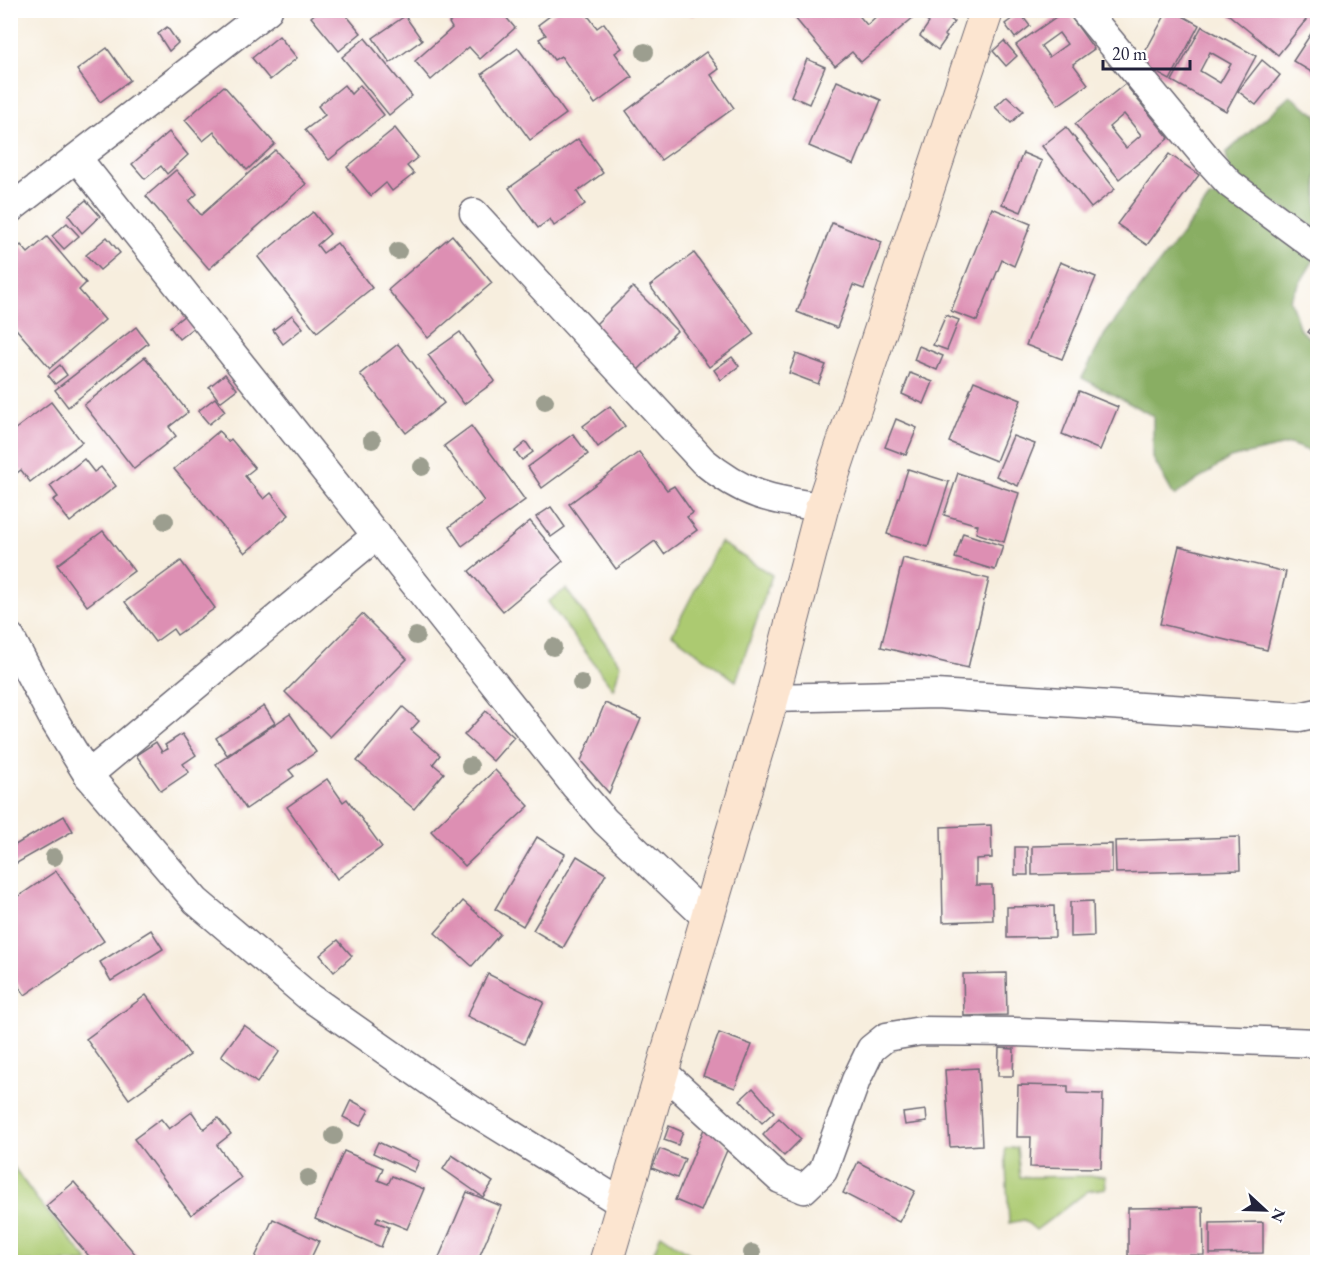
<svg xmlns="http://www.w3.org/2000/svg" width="1328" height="1273" viewBox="0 0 1328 1273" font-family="'EB Garamond',serif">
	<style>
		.green { fill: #acca71; stroke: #677656; stroke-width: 1.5 }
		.forest { fill: #89ae63; stroke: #56684f; stroke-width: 1.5 }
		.building { fill: #dd8fb3; fill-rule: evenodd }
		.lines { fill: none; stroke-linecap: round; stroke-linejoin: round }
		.street-casing { stroke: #6d6974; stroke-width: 31 }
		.secondary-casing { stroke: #6d6974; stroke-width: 35 }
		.street { stroke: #fff; stroke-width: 28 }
		.secondary { stroke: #fce5d0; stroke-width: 33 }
		.tree { fill: #9c9e8f }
	</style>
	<rect width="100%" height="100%" fill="#fff"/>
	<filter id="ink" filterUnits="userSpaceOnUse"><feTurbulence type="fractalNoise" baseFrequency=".0167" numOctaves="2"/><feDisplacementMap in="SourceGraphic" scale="12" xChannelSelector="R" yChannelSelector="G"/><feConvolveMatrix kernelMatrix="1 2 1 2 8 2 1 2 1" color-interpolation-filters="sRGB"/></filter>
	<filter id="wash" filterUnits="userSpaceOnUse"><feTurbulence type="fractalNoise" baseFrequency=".008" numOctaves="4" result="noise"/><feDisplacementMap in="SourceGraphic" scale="24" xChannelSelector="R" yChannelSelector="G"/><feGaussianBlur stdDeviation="1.35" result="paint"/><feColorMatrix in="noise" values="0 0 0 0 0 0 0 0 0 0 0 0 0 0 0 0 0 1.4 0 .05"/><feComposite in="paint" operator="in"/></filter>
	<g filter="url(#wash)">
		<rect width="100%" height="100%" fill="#f7eede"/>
		<g class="green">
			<polygon points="720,542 772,575 736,681 672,634"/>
			<polygon points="566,589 621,665 613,689 548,602"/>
			<polygon points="1005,1148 1017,1148 1020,1177 1105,1176 1106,1188 1088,1191 1036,1230 1024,1220 1009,1223"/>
			<polygon points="10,1162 36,1198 89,1262 11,1262"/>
			<polygon points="661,1234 702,1262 650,1262"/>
		</g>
		<g class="forest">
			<polygon points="1290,96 1317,115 1317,229 1230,176 1226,153"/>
			<polygon points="1241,196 1314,260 1290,299 1300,330 1317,344 1317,454 1290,444 1230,458 1174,496 1153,458 1153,416 1082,378 1105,334 1210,197"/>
		</g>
		<g id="blocks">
			<g class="building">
				<polygon points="319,10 342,10 361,33 339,51 311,17"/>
				<polygon points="463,10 500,10 515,28 480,59 469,47 431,80 415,61 452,28 449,23"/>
				<polygon points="558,10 584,10 597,28 604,23 622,48 615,53 632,77 595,104 561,56 554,60 539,39 546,35 538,25"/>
				<polygon points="687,10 699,10 692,16"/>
				<polygon points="804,10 858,10 856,12 867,25 883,10 922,10 861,62 852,52 835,66 795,18"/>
				<polygon points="928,10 938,10 954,22 944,35 947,37 938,50 920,36 929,23 923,18"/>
				<path d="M1066,10L1094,49L1073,64L1088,84L1058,105L1016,45ZM1059,33L1067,44L1049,57L1041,46Z"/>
				<polygon points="1168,10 1172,10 1199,25 1170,80 1139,63"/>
				<polygon points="1223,10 1314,10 1278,55"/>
				<polygon points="1020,13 1030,26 1015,38 1005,24"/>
				<polygon points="405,16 422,40 390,63 373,38"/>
				<polygon points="1318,23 1318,76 1293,61"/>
				<path d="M1202,26L1256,56L1226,111L1172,81ZM1210,52L1231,64L1220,83L1200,71Z"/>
				<polygon points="167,27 178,43 169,51 158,34"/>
				<polygon points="279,36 297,58 270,80 252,58"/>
				<polygon points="365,38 412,96 389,115 342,57"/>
				<polygon points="1004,41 1017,56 1006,66 993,51"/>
				<polygon points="107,48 130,80 100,102 77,70"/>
				<polygon points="518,48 566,114 530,140 482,74"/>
				<polygon points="706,52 719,69 711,75 734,108 661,160 626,111"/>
				<polygon points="807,59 825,67 809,104 791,96"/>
				<polygon points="1262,60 1280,75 1256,105 1238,91"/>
				<polygon points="837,81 881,100 854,165 809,146"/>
				<path d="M1125,84L1169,138L1119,179L1075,124ZM1124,114L1141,135L1126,148L1109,127Z"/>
				<polygon points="344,85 351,94 360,85 384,115 329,160 305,130 325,115 318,106"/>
				<polygon points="224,86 275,144 247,170 214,132 203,141 185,120"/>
				<polygon points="1007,96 1023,111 1011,123 995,107"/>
				<polygon points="1066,127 1115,189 1091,208 1042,146"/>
				<polygon points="395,128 418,157 407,166 414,174 392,191 386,183 371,196 347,167"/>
				<polygon points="169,132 188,155 167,174 161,166 145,179 132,164"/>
				<polygon points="578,139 603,173 577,192 585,204 554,226 550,219 538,228 509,188"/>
				<polygon points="275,150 306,184 209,269 146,196 176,170 197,194 189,201 201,215"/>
				<polygon points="1023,153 1042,161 1021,212 1002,204"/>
				<polygon points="1169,154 1199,175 1147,245 1117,224"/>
				<polygon points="86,200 100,216 82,233 68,215"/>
				<polygon points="992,208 1031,224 1014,266 1002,260 977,321 951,311"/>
				<polygon points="313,212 330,234 317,245 323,253 337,243 372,288 317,332 258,257"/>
				<polygon points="67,223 79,236 64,249 52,236"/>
				<polygon points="832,223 882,242 864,289 853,285 837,328 797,312"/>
				<polygon points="452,235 492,283 428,338 388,290"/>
				<polygon points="47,237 86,283 79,290 105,320 50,368 10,322 10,255 21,245 28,253"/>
				<polygon points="107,237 120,253 100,270 86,255"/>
				<polygon points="694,253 754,334 709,367 650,286"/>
				<polygon points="1060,262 1096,277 1062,359 1026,345"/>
				<polygon points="633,287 677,331 637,371 593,327"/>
				<polygon points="185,315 194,327 179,339 170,327"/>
				<polygon points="292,315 303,328 283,344 273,330"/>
				<polygon points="946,315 959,320 947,350 933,345"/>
				<polygon points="1318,319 1318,339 1308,332"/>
				<polygon points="136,327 148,343 68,407 55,390"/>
				<polygon points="460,332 495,381 464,404 428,355"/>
				<polygon points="398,344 444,403 406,433 360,374"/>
				<polygon points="919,346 943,356 937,370 914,360"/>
				<polygon points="796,354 826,365 818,384 789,373"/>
				<polygon points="145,357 188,412 169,427 176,436 134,469 84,405"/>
				<polygon points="732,357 739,366 721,380 714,370"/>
				<polygon points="60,365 67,375 55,384 48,375"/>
				<polygon points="910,373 933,382 924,404 902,394"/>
				<polygon points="225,374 237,389 220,402 209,387"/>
				<polygon points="974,381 1021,400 996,461 949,442"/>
				<polygon points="1079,391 1118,407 1100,450 1062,434"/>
				<polygon points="215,398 225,411 209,424 198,411"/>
				<polygon points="51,402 82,442 30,482 21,470 10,478 10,433"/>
				<polygon points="610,406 625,426 598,447 583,426"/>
				<polygon points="896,419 917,428 906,455 885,447"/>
				<polygon points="471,426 525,500 462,546 449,527 484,501 444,446"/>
				<polygon points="219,431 228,442 231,439 255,468 245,476 264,499 271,493 289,515 245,553 174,469"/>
				<polygon points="573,434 588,454 542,488 528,467"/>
				<polygon points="1013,436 1035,444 1018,486 996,476"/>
				<polygon points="526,442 533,452 522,460 515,451"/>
				<polygon points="639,452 667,490 674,486 693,513 687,517 697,530 664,554 655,541 616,569 569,504"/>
				<polygon points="84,459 94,472 101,467 116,486 70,522 53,500 58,497 50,486"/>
				<polygon points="908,469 949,482 928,547 887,534"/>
				<polygon points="958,473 1019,493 1004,542 976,533 978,525 944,515"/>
				<polygon points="551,507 565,527 551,537 536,517"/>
				<polygon points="530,521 563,561 503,611 469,571"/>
				<polygon points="103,531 134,571 87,606 57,565"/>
				<polygon points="963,533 1003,546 995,570 955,558"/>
				<polygon points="1179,546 1286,572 1267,650 1160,624"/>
				<polygon points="903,558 989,579 968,668 881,647"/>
				<polygon points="181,561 215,608 177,635 173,629 155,642 125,602"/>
				<polygon points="362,614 407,659 330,737 285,692"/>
				<polygon points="605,703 641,719 609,793 581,761"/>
				<polygon points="264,706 275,723 227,755 216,738"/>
				<polygon points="403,707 419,721 411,730 440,755 433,764 444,773 414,809 357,761"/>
				<polygon points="486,711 514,737 493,761 464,735"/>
				<polygon points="290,714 316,752 289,770 294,776 246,809 216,764"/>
				<polygon points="182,734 196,755 183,764 189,772 161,791 136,755 156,742 162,752 168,749 165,745"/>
				<polygon points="495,770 529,806 465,866 431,831"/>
				<polygon points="327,779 343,802 347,799 382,847 337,879 287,807"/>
				<polygon points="64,816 73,831 10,867 10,848"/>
				<polygon points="991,825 992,858 976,859 976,885 992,885 993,920 943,922 941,827"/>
				<polygon points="537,837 565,854 523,926 495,909"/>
				<polygon points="1239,837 1240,870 1116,873 1115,841"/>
				<polygon points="1112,844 1112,873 1032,875 1032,846"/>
				<polygon points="1015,847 1027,847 1028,875 1015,875"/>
				<polygon points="577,856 606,874 563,948 533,930"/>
				<polygon points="56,871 104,941 25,995 10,974 10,902"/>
				<polygon points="463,901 500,934 472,966 435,933"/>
				<polygon points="1093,901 1094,936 1070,937 1070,902"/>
				<polygon points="1054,906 1055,937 1007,938 1007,907"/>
				<polygon points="151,930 163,949 111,981 100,962"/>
				<polygon points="338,940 352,956 334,972 320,955"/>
				<polygon points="1006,973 1007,1015 964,1016 963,974"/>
				<polygon points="488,974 544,1002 524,1044 467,1016"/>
				<polygon points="146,995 190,1055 129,1099 86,1039"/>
				<polygon points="244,1025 280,1051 257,1083 221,1056"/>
				<polygon points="719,1033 752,1045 735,1088 703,1076"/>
				<polygon points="999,1048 1014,1049 1013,1076 998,1076"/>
				<polygon points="978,1068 982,1145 950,1147 945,1070"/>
				<polygon points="1018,1085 1068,1086 1068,1093 1103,1094 1101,1168 1030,1167 1031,1137 1017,1137"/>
				<polygon points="753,1088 774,1112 762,1123 740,1100"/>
				<polygon points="351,1100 369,1110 360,1126 343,1117"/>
				<polygon points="926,1110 927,1122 905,1125 903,1113"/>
				<polygon points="192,1112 204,1129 218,1118 231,1134 217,1145 241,1178 191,1215 134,1139 161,1119 169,1129"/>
				<polygon points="779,1118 801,1139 784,1156 763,1135"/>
				<polygon points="706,1124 728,1148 701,1211 675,1200"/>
				<polygon points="669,1126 683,1132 678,1145 664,1140"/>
				<polygon points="378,1142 419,1161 414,1172 373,1153"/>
				<polygon points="660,1149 685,1159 677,1178 652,1168"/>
				<polygon points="344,1151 383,1168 378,1180 388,1184 392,1176 424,1189 407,1229 378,1217 376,1222 389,1227 381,1247 315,1219"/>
				<polygon points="452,1155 493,1182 483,1197 443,1169"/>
				<polygon points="858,1162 915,1191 899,1222 843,1193"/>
				<polygon points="74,1182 142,1262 94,1262 46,1206"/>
				<polygon points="467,1192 501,1206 477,1262 437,1262"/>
				<polygon points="1203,1207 1204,1255 1128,1256 1128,1208"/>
				<polygon points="273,1219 319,1241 309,1262 253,1262"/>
				<polygon points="1263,1222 1263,1253 1210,1254 1210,1223"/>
				<polygon points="1201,1259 1201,1262 1141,1262 1141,1260"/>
			</g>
		</g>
	</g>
	<g filter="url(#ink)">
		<use href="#blocks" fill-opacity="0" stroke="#6d6974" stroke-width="1.5"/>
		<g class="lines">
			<g class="street-casing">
				<g id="street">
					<polyline points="1084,10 1209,161 1230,184 1318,249"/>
					<polyline points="77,158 576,787 605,821 706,917"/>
					<polyline points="10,209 268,10"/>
					<path d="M474,213L703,461C744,495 770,500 822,507"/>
					<polyline points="10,637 54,720 88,775 196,901 308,996 459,1102 623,1204"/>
					<polyline points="772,698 936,694 1299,717 1318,713"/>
					<polyline points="88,775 377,535"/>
					<polyline points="662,1071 780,1179 804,1189 823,1171 856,1080 871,1049 886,1037 921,1031 1015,1032 1318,1043"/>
				</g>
			</g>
			<g class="secondary-casing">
				<polyline id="secondary" points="606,1262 772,698 822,507 987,10"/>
			</g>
			<use href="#street" class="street"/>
			<use href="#secondary" class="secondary"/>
		</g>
		<g class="tree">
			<circle cx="645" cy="52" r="9"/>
			<circle cx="398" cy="251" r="9"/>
			<circle cx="545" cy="401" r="9"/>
			<circle cx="372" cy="440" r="9"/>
			<circle cx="422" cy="467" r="9"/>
			<circle cx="165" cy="521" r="9"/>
			<circle cx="416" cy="636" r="9"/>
			<circle cx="553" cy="647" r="9"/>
			<circle cx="581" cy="683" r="9"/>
			<circle cx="470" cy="766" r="9"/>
			<circle cx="54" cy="857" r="9"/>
			<circle cx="334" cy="1136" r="9"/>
			<circle cx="308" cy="1178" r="9"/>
			<circle cx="752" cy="1253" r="9"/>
		</g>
	</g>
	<rect width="1328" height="1273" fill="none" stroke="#fff" stroke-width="36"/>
	<g transform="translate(1265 1210) rotate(112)" stroke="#ffffff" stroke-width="4.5" paint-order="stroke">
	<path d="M0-4.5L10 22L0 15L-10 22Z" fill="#22223b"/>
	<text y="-9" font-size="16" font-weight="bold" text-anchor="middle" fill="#22223b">N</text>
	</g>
	<path d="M1103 60v9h87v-9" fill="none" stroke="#22223b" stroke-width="3"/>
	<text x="1112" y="60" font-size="18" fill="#22223b" stroke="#ffffff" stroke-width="4.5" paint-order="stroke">20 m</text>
</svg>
